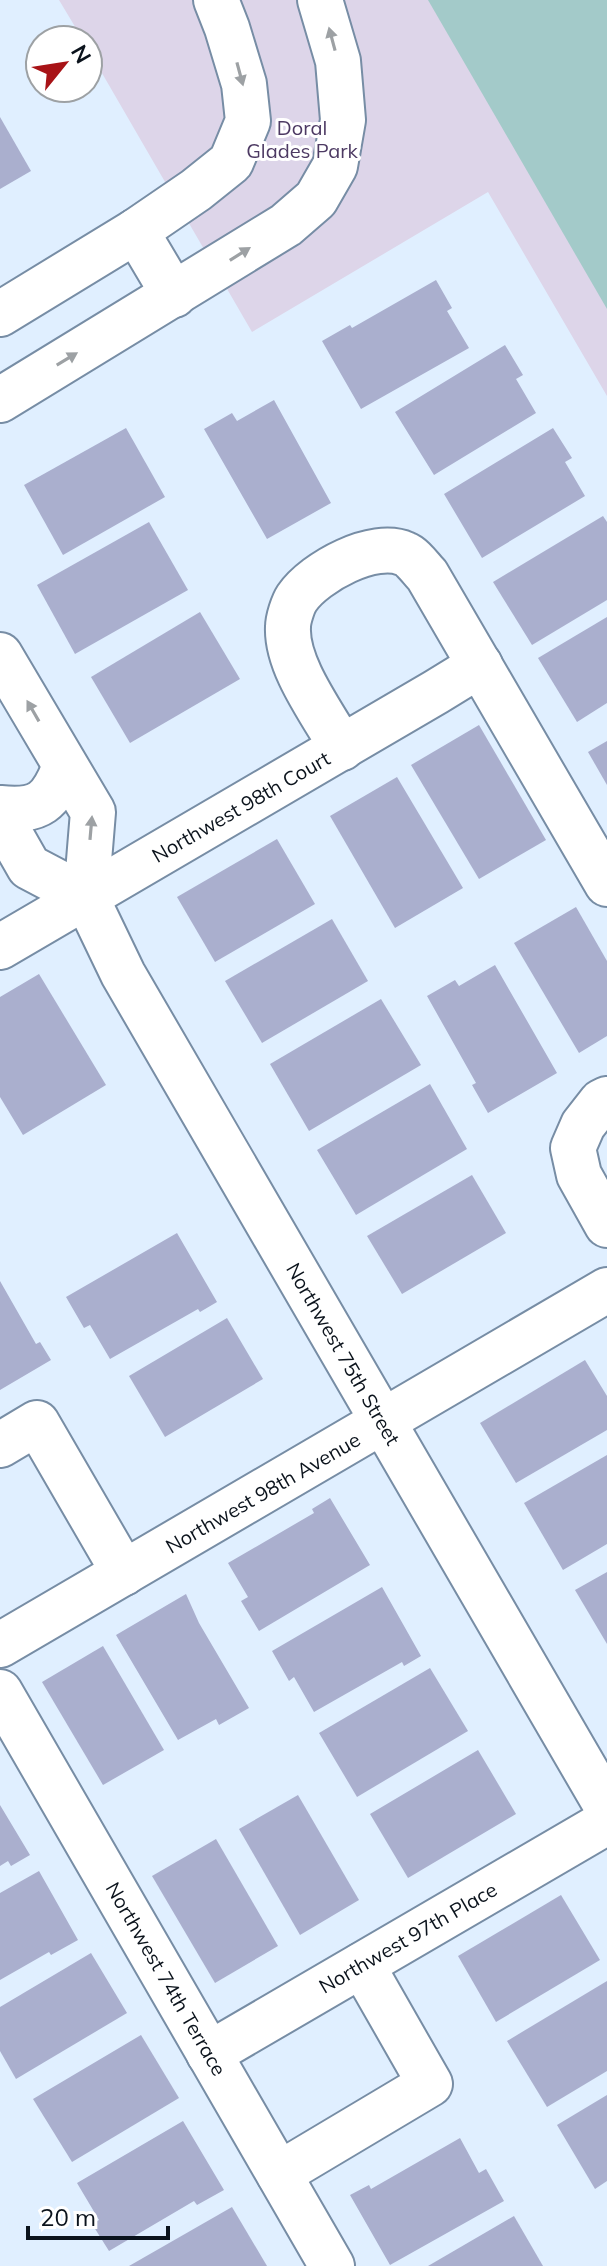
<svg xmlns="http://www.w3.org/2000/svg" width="607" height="2266" viewBox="0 0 607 2266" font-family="Mulish,sans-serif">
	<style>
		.green { fill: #ddd5e9 }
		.water { fill: #a3cac9 }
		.building { fill: #aaafce }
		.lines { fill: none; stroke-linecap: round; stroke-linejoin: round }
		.minor-casing { stroke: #778da5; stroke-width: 48 }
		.minor { stroke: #fff; stroke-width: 44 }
		.oneway { fill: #9da1a4 }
		.labels { text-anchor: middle; stroke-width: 6; stroke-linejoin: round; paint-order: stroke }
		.park-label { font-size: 20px; fill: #4d3a63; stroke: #fff }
		.street-label { font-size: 20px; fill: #0b131c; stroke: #fff }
	</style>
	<rect width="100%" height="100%" fill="#e0efff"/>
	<polygon class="green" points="59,0 607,0 607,396 488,192 252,332 88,49 88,40 83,40"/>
	<polygon class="water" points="428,0 607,0 607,309"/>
	<g class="building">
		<polygon points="0,117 31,171 0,189"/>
		<polygon points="436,280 452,308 447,311 469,348 361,409 322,341 350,325 352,328"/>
		<polygon points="505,345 523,375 516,379 536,413 434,475 395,412"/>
		<polygon points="274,400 331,503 267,539 204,429 232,413 237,421"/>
		<polygon points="126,428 165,497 63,555 24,485"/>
		<polygon points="553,428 572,458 565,462 585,496 482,558 444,494"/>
		<polygon points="603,516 607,522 607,600 532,645 493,582"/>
		<polygon points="149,522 188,590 75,654 37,585"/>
		<polygon points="200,612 240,679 130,743 91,677"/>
		<polygon points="607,617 607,703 577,722 538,658"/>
		<polygon points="479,725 546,840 479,879 411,765"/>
		<polygon points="607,741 607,785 588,752"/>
		<polygon points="397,777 463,888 395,928 330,816"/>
		<polygon points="277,839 315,904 215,962 177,897"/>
		<polygon points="576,907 607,961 607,1036 579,1053 514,943"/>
		<polygon points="332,919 368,981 262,1043 225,981"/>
		<polygon points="495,965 557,1073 488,1113 472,1085 476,1083 427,996 455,980 459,986"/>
		<polygon points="39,974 106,1085 23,1135 0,1097 0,997"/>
		<polygon points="381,999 421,1065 309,1131 270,1064"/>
		<polygon points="430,1084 467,1149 356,1215 317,1150"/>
		<polygon points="472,1175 506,1233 402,1294 367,1236"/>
		<polygon points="177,1233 217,1302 200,1312 198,1309 110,1359 90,1325 84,1328 66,1297"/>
		<polygon points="0,1281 36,1344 40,1342 51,1360 0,1390"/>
		<polygon points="227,1318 263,1379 165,1437 129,1376"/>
		<polygon points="585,1360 607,1396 607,1430 516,1483 480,1423"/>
		<polygon points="607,1455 607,1544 563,1570 524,1503"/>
		<polygon points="330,1498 370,1565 259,1631 241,1601 248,1597 228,1563 314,1513 312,1509"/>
		<polygon points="607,1572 607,1644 575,1590"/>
		<polygon points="382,1587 421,1656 404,1666 402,1662 314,1712 294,1677 289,1681 272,1651"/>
		<polygon points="186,1594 199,1623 249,1708 219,1725 216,1719 178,1740 116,1635"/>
		<polygon points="103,1646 164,1750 103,1785 42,1682"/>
		<polygon points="430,1668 468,1731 357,1797 319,1733"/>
		<polygon points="478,1750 516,1814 408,1878 370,1814"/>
		<polygon points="298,1795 359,1900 300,1935 239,1829"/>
		<polygon points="0,1805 30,1855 11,1866 8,1861 0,1866"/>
		<polygon points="216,1839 278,1946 215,1983 152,1876"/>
		<polygon points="39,1871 78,1940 51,1955 49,1952 0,1980 0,1893"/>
		<polygon points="561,1895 600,1960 496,2022 458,1956"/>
		<polygon points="91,1953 127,2013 16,2079 0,2051 0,2007"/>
		<polygon points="607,1981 607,2071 547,2107 507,2041"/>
		<polygon points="141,2035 179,2098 72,2162 33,2099"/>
		<polygon points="607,2095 607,2181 595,2189 557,2125"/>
		<polygon points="183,2121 224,2190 197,2205 194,2201 109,2251 92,2224 99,2220 77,2183"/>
		<polygon points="460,2138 479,2173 486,2169 504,2201 390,2265 350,2195 369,2185 371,2189"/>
		<polygon points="232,2207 267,2266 129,2266"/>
		<polygon points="514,2216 543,2266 428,2266"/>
	</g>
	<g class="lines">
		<g class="minor-casing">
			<g id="minor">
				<polyline points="136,231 174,295"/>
				<polyline points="0,314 136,231 196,190 231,162 248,121 244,84 227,28 216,0"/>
				<polyline points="0,400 286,225 316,199 335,166 343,120 338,61 320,0"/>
				<polyline points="0,655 93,812 86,897 123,974 607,1807"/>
				<path d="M342,748C323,714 286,666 288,627C288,619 293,604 297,598C315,572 374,540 405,554C413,557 421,569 427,575L607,884"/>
				<path d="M0,808C40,812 51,802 65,766"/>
				<polyline points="0,816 29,867 86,897"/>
				<polyline points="0,947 436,692 480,665"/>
				<polyline points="607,1099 601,1102 583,1125 573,1148 579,1175 607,1225"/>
				<polyline points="0,1445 37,1423 124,1573"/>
				<polyline points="0,1645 607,1290"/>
				<polyline points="0,1692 332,2266"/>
				<polyline points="209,2054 607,1822"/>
				<polyline points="279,2174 430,2084 362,1965"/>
			</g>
		</g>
		<use href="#minor" class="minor"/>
	</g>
	<defs><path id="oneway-solid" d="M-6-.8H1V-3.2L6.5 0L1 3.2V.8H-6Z" transform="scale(2)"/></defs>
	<g class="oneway">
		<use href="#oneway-solid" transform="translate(332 39) rotate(-105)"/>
		<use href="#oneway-solid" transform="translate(240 74) rotate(75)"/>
		<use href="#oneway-solid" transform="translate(240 254) rotate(-32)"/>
		<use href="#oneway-solid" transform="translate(67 359) rotate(-31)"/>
		<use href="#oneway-solid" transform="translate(33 711) rotate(-120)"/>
		<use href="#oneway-solid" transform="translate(91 828) rotate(-85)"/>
	</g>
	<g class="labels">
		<g class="park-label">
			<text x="302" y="135">Doral<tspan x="302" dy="23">Glades Park</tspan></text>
		</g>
		<g class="street-label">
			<text transform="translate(241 807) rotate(-30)" y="7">Northwest 98th Court</text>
			<text transform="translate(343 1354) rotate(60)" y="7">Northwest 75th Street</text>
			<text transform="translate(263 1493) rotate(-30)" y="7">Northwest 98th Avenue</text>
			<text transform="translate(408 1938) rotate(-30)" y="7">Northwest 97th Place</text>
			<text transform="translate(166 1979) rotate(60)" y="7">Northwest 74th Terrace</text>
		</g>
	</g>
	<g transform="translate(64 64) rotate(60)"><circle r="38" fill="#ffffff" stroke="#9da1a4" stroke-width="2"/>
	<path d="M0-6L14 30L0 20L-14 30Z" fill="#a81317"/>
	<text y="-12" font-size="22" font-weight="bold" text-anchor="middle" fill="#0b131c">N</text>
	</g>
	<path d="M28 2226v12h140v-12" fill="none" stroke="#0b131c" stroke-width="4"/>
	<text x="40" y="2226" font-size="24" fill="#0b131c" stroke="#ffffff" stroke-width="6" paint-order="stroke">20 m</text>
</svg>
